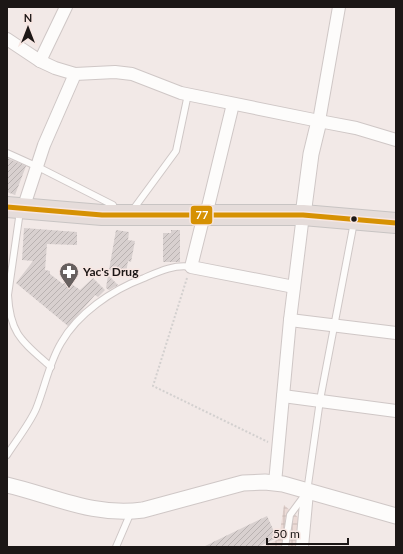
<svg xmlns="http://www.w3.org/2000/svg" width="403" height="554" viewBox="0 0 403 554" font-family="Lato,sans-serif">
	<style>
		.industrial { fill: url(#industrial-grid) }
		.building { fill: url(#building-hatch) }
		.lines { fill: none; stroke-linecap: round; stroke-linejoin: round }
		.service-casing { stroke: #cfc7c6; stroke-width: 8 }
		.minor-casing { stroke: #cfc7c6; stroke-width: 14 }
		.tertiary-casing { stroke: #cfc7c6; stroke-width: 17 }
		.trunk-casing { stroke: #c8c4c3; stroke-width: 22 }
		.path { stroke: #d3d0cf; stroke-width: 2; stroke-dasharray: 2 2; stroke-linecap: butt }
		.service { stroke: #fdfcfb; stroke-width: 6 }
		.minor { stroke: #fdfcfb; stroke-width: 12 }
		.tertiary { stroke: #fdfcfb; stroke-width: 15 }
		.trunk { stroke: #e5dcda; stroke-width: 20 }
		.bus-1-casing { stroke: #f7e6e2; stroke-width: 8 }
		.bus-1 { stroke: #d69103; stroke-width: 5 }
		.bus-dot { fill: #1c1716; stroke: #f7e6e2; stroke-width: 1.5 }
		.labels { text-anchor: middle; stroke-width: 3; stroke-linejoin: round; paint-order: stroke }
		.poi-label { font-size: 12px; font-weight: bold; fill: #1c1716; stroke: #f7e6e2; text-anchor: start }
		.line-badge { stroke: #f7e6e2; stroke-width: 1.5 }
		.badge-label { font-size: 11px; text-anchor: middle; font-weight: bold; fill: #fff }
	</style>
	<defs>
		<pattern id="industrial-grid" width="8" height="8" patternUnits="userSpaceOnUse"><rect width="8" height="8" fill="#ebdad6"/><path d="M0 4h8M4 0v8" fill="none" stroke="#c9bab7"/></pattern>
		<pattern id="building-hatch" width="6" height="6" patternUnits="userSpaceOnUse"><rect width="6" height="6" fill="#d8d0cf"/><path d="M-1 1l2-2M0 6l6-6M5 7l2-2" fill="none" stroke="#b9b2b1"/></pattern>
	</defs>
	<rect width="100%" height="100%" fill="#f2e9e7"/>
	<polygon class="industrial" points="284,505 300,519 298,547 262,547 277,540 279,538"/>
	<g class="building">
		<polygon points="7,158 26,166 15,195 7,192"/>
		<polygon points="24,228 77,232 77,245 47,244 45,270 50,271 50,274 63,284 66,280 80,290 93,278 105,290 98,297 95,295 68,326 16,283 33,261 22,260"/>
		<polygon points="116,230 129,232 128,240 135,241 131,262 128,261 126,273 109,270"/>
		<polygon points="171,230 180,230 180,262 163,262 163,233 171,233"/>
		<polygon points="108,275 118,285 109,290 106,288"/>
		<polygon points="267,516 277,538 258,547 203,547"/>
	</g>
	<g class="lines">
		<g class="service-casing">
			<g id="service">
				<polyline points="7,153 38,167 113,205 115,211"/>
				<path d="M20,211L8,295C10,335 23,342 51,367"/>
				<polyline points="132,211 176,151 188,94"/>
				<path d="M7,455C16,441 30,423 36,409C45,387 49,363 61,343C78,313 112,290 144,278C158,272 175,264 191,267"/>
				<polyline points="116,547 131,512"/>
				<polyline points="285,547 290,515 307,492 320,400 354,222"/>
			</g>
		</g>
		<g class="minor-casing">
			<g id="minor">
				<polyline points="7,39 40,61 55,68 75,74 115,72 132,74 181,93 319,121 356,128 396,140"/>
				<polyline points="40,61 66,7"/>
				<polyline points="319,121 339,7"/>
				<polyline points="23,209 44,145 75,74"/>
				<polyline points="204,215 191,267 294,287"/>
				<polyline points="206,215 233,104"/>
				<polyline points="290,320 396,333"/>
				<polyline points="283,396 396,411"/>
				<polyline points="275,483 290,320 303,215"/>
				<polyline points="302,547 307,492"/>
			</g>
		</g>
		<g class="tertiary-casing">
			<g id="tertiary">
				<polyline points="303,215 311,154 319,121"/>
				<path d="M7,485C54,496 94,517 143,510L243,483L265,482L283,484L396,516"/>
			</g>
		</g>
		<g class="trunk-casing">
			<polyline id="trunk" points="7,207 102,215 303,215 396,223"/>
		</g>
		<polyline class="path" points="187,278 153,386 268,442"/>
		<use href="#service" class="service"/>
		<use href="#minor" class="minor"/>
		<use href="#tertiary" class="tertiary"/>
		<use href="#trunk" class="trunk"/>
		<g class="bus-1-casing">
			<polyline id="bus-1" points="7,207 102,215 303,215 396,223"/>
		</g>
		<use href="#bus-1" class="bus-1"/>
	</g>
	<defs>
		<g id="pharmacy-pin" transform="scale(1)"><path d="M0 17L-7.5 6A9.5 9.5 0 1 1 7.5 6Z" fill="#67605f" stroke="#f7e6e2"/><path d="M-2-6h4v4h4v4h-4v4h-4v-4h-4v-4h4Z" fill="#fff"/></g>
	</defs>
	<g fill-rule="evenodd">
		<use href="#pharmacy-pin" x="69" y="272"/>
	</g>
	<circle class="bus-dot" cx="354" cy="219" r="3.5"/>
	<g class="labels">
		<g class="poi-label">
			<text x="83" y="276">Yac's Drug</text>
		</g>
	</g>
	<rect class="line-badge" x="190" y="205" width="23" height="20" rx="4" fill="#d69103"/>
	<g class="badge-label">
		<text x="202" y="219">77</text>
	</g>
	<rect width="403" height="554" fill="none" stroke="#1c1716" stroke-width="16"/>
	<g transform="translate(28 28)" stroke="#f7e6e2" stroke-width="3" paint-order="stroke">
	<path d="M0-3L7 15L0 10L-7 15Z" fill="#1c1716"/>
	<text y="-6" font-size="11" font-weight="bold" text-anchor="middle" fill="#1c1716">N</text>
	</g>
	<path d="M267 538v6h81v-6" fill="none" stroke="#1c1716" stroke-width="2"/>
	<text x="273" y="538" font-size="12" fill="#1c1716" stroke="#f7e6e2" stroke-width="3" paint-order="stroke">50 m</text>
</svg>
